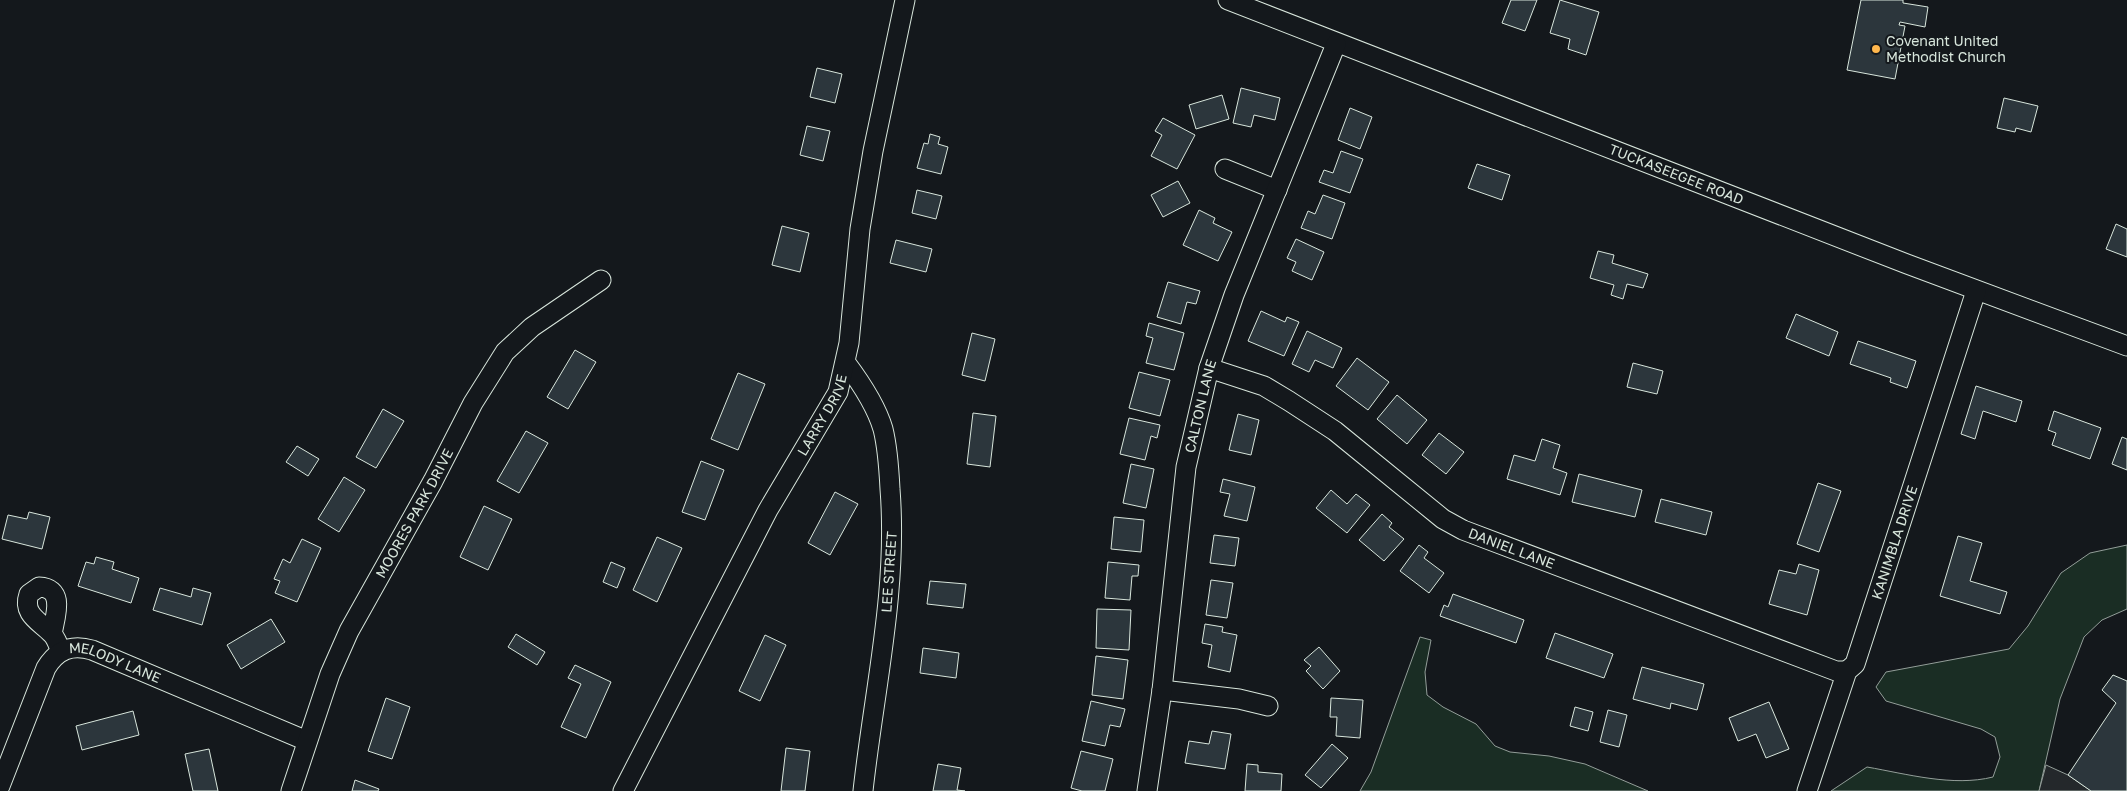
<svg xmlns="http://www.w3.org/2000/svg" width="2127" height="791" viewBox="0 0 2127 791" font-family="'Golos Text',sans-serif">
	<style>
		.green { fill: #1a2d24; stroke: #939e99 }
		.parking { fill: #24282b; stroke: #939e99 }
		.building { fill: #2c363c; stroke: #d8e6dc }
		.lines { fill: none; stroke-linecap: round; stroke-linejoin: round }
		.minor-casing { stroke: #d8e6dc; stroke-width: 21 }
		.minor { stroke: #14181c; stroke-width: 19 }
		.poi-dot { fill: #ffb74d; stroke: #14181c; stroke-width: 2 }
		.labels { text-anchor: middle; stroke-width: 4; stroke-linejoin: round; paint-order: stroke }
		.poi-label { font-size: 14px; fill: #d8e6dc; stroke: #14181c; text-anchor: start }
		.street-label { font-size: 14px; fill: #d8e6dc; stroke: #14181c }
	</style>
	<rect width="100%" height="100%" fill="#14181c"/>
	<g class="green">
		<path d="M2127,545V609L2102,620L2084,637L2060,699L2039,791H1831L1867,767C1907,774 1953,787 1993,777L2000,757L1995,737L1981,729L1886,701L1876,687L1886,672L2009,649L2028,626L2061,573L2090,553Z"/>
		<polygon points="1420,637 1431,640 1425,672 1427,695 1443,707 1476,724 1495,746 1510,752 1549,756 1585,764 1648,791 1360,791 1371,772"/>
	</g>
	<polygon class="parking" points="2046,765 2068,775 2091,791 2039,791"/>
	<g class="building">
		<polygon points="1511,0 1537,0 1525,31 1502,23"/>
		<polygon points="1560,0 1599,12 1586,55 1568,49 1570,39 1550,33"/>
		<polygon points="1861,0 1903,0 1903,3 1928,7 1925,27 1900,22 1899,25 1905,26 1895,79 1847,70"/>
		<polygon points="817,68 842,74 835,103 810,97"/>
		<polygon points="1241,88 1280,98 1275,120 1254,115 1251,127 1233,123"/>
		<polygon points="1222,95 1229,119 1196,129 1189,105"/>
		<polygon points="2004,98 2038,106 2031,132 2016,128 2015,132 1997,128"/>
		<polygon points="1350,108 1372,117 1360,149 1338,140"/>
		<polygon points="1163,118 1195,135 1177,169 1151,156 1162,135 1155,131"/>
		<polygon points="807,126 830,131 823,161 800,155"/>
		<polygon points="930,134 940,137 938,144 948,147 941,174 917,168 924,143 928,144"/>
		<polygon points="1341,151 1363,159 1350,193 1319,182 1324,170 1333,173"/>
		<polygon points="1477,164 1510,175 1502,200 1468,188"/>
		<polygon points="1178,181 1190,203 1163,217 1151,195"/>
		<polygon points="917,190 942,196 936,219 912,213"/>
		<polygon points="1323,195 1345,203 1332,239 1301,228 1308,211 1315,214"/>
		<polygon points="1199,210 1215,218 1213,223 1232,232 1218,261 1183,245"/>
		<polygon points="2116,224 2127,229 2127,257 2106,249"/>
		<polygon points="782,226 809,233 800,272 772,265"/>
		<polygon points="1296,239 1324,252 1312,280 1292,271 1296,262 1287,258"/>
		<polygon points="896,240 932,249 926,272 890,263"/>
		<polygon points="1598,251 1614,255 1612,263 1648,274 1643,288 1627,284 1623,299 1611,295 1614,285 1590,278"/>
		<polygon points="1168,282 1200,291 1196,304 1187,302 1181,324 1157,317"/>
		<polygon points="1261,311 1285,322 1287,317 1299,322 1284,356 1248,341"/>
		<polygon points="1796,314 1838,332 1829,356 1786,338"/>
		<polygon points="1149,323 1184,333 1174,370 1146,363 1153,338 1146,336"/>
		<polygon points="1307,331 1342,348 1333,368 1315,360 1309,372 1292,364"/>
		<polygon points="972,333 995,339 985,381 962,375"/>
		<polygon points="1858,341 1916,361 1907,388 1890,382 1891,378 1850,364"/>
		<polygon points="575,350 596,362 568,409 547,397"/>
		<polygon points="1357,358 1389,382 1368,410 1336,386"/>
		<polygon points="1633,363 1663,371 1657,394 1627,387"/>
		<polygon points="1139,372 1170,380 1160,416 1129,408"/>
		<polygon points="738,373 765,384 738,450 711,439"/>
		<polygon points="1976,386 2022,401 2016,422 1983,411 1975,439 1961,434"/>
		<polygon points="1397,395 1427,420 1407,444 1377,419"/>
		<polygon points="383,409 404,421 376,468 356,457"/>
		<polygon points="2054,411 2101,428 2090,459 2052,445 2056,433 2048,430"/>
		<polygon points="973,413 996,416 990,467 967,464"/>
		<polygon points="1238,414 1259,420 1251,455 1229,450"/>
		<polygon points="1129,418 1160,425 1157,438 1151,436 1145,460 1120,454"/>
		<polygon points="526,431 548,443 519,493 497,481"/>
		<polygon points="1439,433 1464,452 1446,474 1422,455"/>
		<polygon points="2122,437 2127,439 2127,470 2112,464"/>
		<polygon points="1542,439 1560,445 1553,468 1567,473 1560,495 1507,479 1514,455 1535,461"/>
		<polygon points="297,446 319,459 308,476 286,462"/>
		<polygon points="701,461 724,470 705,520 682,512"/>
		<polygon points="1131,464 1154,469 1146,508 1123,503"/>
		<polygon points="1579,474 1642,490 1635,517 1572,502"/>
		<polygon points="344,477 365,490 339,532 318,519"/>
		<polygon points="1223,479 1255,487 1247,521 1224,516 1230,494 1220,492"/>
		<polygon points="1818,483 1841,491 1819,552 1797,544"/>
		<polygon points="1331,490 1347,504 1356,494 1370,505 1347,533 1316,508"/>
		<polygon points="835,492 858,504 830,555 808,543"/>
		<polygon points="1661,499 1712,512 1706,535 1655,522"/>
		<polygon points="484,506 512,519 488,570 460,557"/>
		<polygon points="29,512 50,517 42,549 2,539 8,515 27,519"/>
		<polygon points="1382,514 1392,523 1389,527 1404,539 1384,561 1359,540"/>
		<polygon points="1114,517 1144,520 1141,552 1111,549"/>
		<polygon points="1214,535 1239,538 1235,566 1210,563"/>
		<polygon points="1958,536 1982,543 1970,581 2007,592 2000,614 1940,596"/>
		<polygon points="657,537 682,548 657,602 633,590"/>
		<polygon points="302,539 321,548 297,602 275,593 280,581 274,579 283,559 290,563"/>
		<polygon points="1419,545 1428,552 1424,558 1444,573 1429,593 1400,571"/>
		<polygon points="96,557 114,562 112,569 139,578 131,603 78,586 86,562 94,564"/>
		<polygon points="611,562 625,568 617,588 603,582"/>
		<polygon points="1108,562 1139,565 1138,576 1132,576 1130,600 1105,598"/>
		<polygon points="1799,564 1819,570 1807,615 1769,604 1779,570 1796,574"/>
		<polygon points="1211,580 1233,583 1227,618 1206,615"/>
		<polygon points="930,581 966,584 963,608 927,604"/>
		<polygon points="160,588 191,597 193,588 211,593 202,625 153,610"/>
		<polygon points="1453,594 1524,620 1516,643 1440,616 1444,605 1448,607"/>
		<polygon points="1097,609 1131,610 1129,650 1096,648"/>
		<polygon points="271,619 285,642 241,669 227,645"/>
		<polygon points="1205,624 1223,627 1222,632 1237,635 1230,672 1208,667 1212,645 1202,643"/>
		<polygon points="1555,633 1613,654 1604,678 1546,658"/>
		<polygon points="516,634 545,652 537,665 508,647"/>
		<polygon points="765,635 786,645 760,701 739,691"/>
		<polygon points="1319,647 1340,671 1323,689 1306,671 1311,666 1304,660"/>
		<polygon points="923,648 959,653 956,678 920,673"/>
		<polygon points="1096,656 1128,660 1123,699 1092,695"/>
		<polygon points="575,665 611,682 586,738 561,727 581,684 568,678"/>
		<polygon points="1642,667 1704,684 1697,710 1671,703 1670,709 1633,699"/>
		<polygon points="2113,675 2127,681 2127,791 2091,791 2068,775 2116,703 2102,690"/>
		<polygon points="386,698 410,707 392,759 368,751"/>
		<polygon points="1331,698 1363,700 1360,738 1336,736 1337,717 1330,717"/>
		<polygon points="1091,701 1125,709 1120,727 1110,725 1105,746 1082,741"/>
		<polygon points="1769,702 1789,749 1766,758 1756,734 1738,741 1729,718"/>
		<polygon points="1575,707 1593,712 1588,731 1570,726"/>
		<polygon points="1608,710 1627,715 1619,747 1600,742"/>
		<polygon points="133,711 139,735 82,750 76,726"/>
		<polygon points="1212,731 1231,734 1225,769 1185,763 1189,741 1209,744"/>
		<polygon points="1332,744 1348,758 1321,788 1305,775"/>
		<polygon points="786,748 810,751 805,791 781,791"/>
		<polygon points="209,749 218,791 193,791 185,754"/>
		<polygon points="1081,751 1113,759 1105,791 1082,791 1071,788"/>
		<polygon points="938,764 961,768 957,790 965,791 933,791"/>
		<polygon points="1247,764 1258,765 1258,772 1282,774 1281,791 1245,791"/>
		<polygon points="355,780 379,789 378,791 352,791"/>
	</g>
	<g class="lines">
		<g class="minor-casing">
			<g id="minor">
				<path id="s1" d="M1228,0L1907,264L2127,346"/>
				<polyline points="1225,169 1277,190"/>
				<path d="M846,363C861,383 876,405 883,429C888,449 889,469 890,489C898,591 874,690 863,791"/>
				<path id="s2" d="M1209,368L1264,386L1289,401L1335,431L1443,519L1463,530L1836,671H1847"/>
				<path d="M52,634C55,617 66,588 39,587L29,594C22,614 39,621 51,633C56,637 58,645 61,651"/>
				<polyline points="1162,690 1239,699 1268,706"/>
				<path id="s3" d="M0,786L46,668C57,650 71,644 92,650L307,741"/>
				<path id="s4" d="M291,791L330,674L349,631L433,481L473,403L505,352L532,327L601,280"/>
				<path id="s5" d="M623,791L768,510L838,392L849,343L860,229L873,151L905,0"/>
				<path id="s6" d="M1147,791L1162,690L1186,467L1209,368L1234,295L1336,44"/>
				<path id="s7" d="M1807,791L1847,671L1855,664L1976,291"/>
			</g>
		</g>
		<use href="#minor" class="minor"/>
	</g>
	<circle class="poi-dot" cx="1876" cy="49" r="5"/>
	<g class="labels">
		<g class="poi-label">
			<text x="1886" y="46">Covenant United<tspan x="1886" dy="16">Methodist Church</tspan></text>
		</g>
		<g class="street-label">
			<text dy="5" stroke="none"><textPath href="#s1" startOffset="481">TUCKASEEGEE ROAD</textPath></text>
			<text dy="5" stroke="none"><textPath href="#s6" startOffset="389">CALTON LANE</textPath></text>
			<text dy="5" stroke="none"><textPath href="#s5" startOffset="426">LARRY DRIVE</textPath></text>
			<text dy="5" stroke="none"><textPath href="#s4" startOffset="305">MOORES PARK DRIVE</textPath></text>
			<text dy="5" stroke="none"><textPath href="#s7" startOffset="265">KANIMBLA DRIVE</textPath></text>
			<text dy="5" stroke="none"><textPath href="#s2" startOffset="356">DANIEL LANE</textPath></text>
			<text transform="translate(889 572) rotate(-86)" y="5">LEE STREET</text>
			<text dy="5" stroke="none"><textPath href="#s3" startOffset="206">MELODY LANE</textPath></text>
		</g>
	</g>
</svg>
